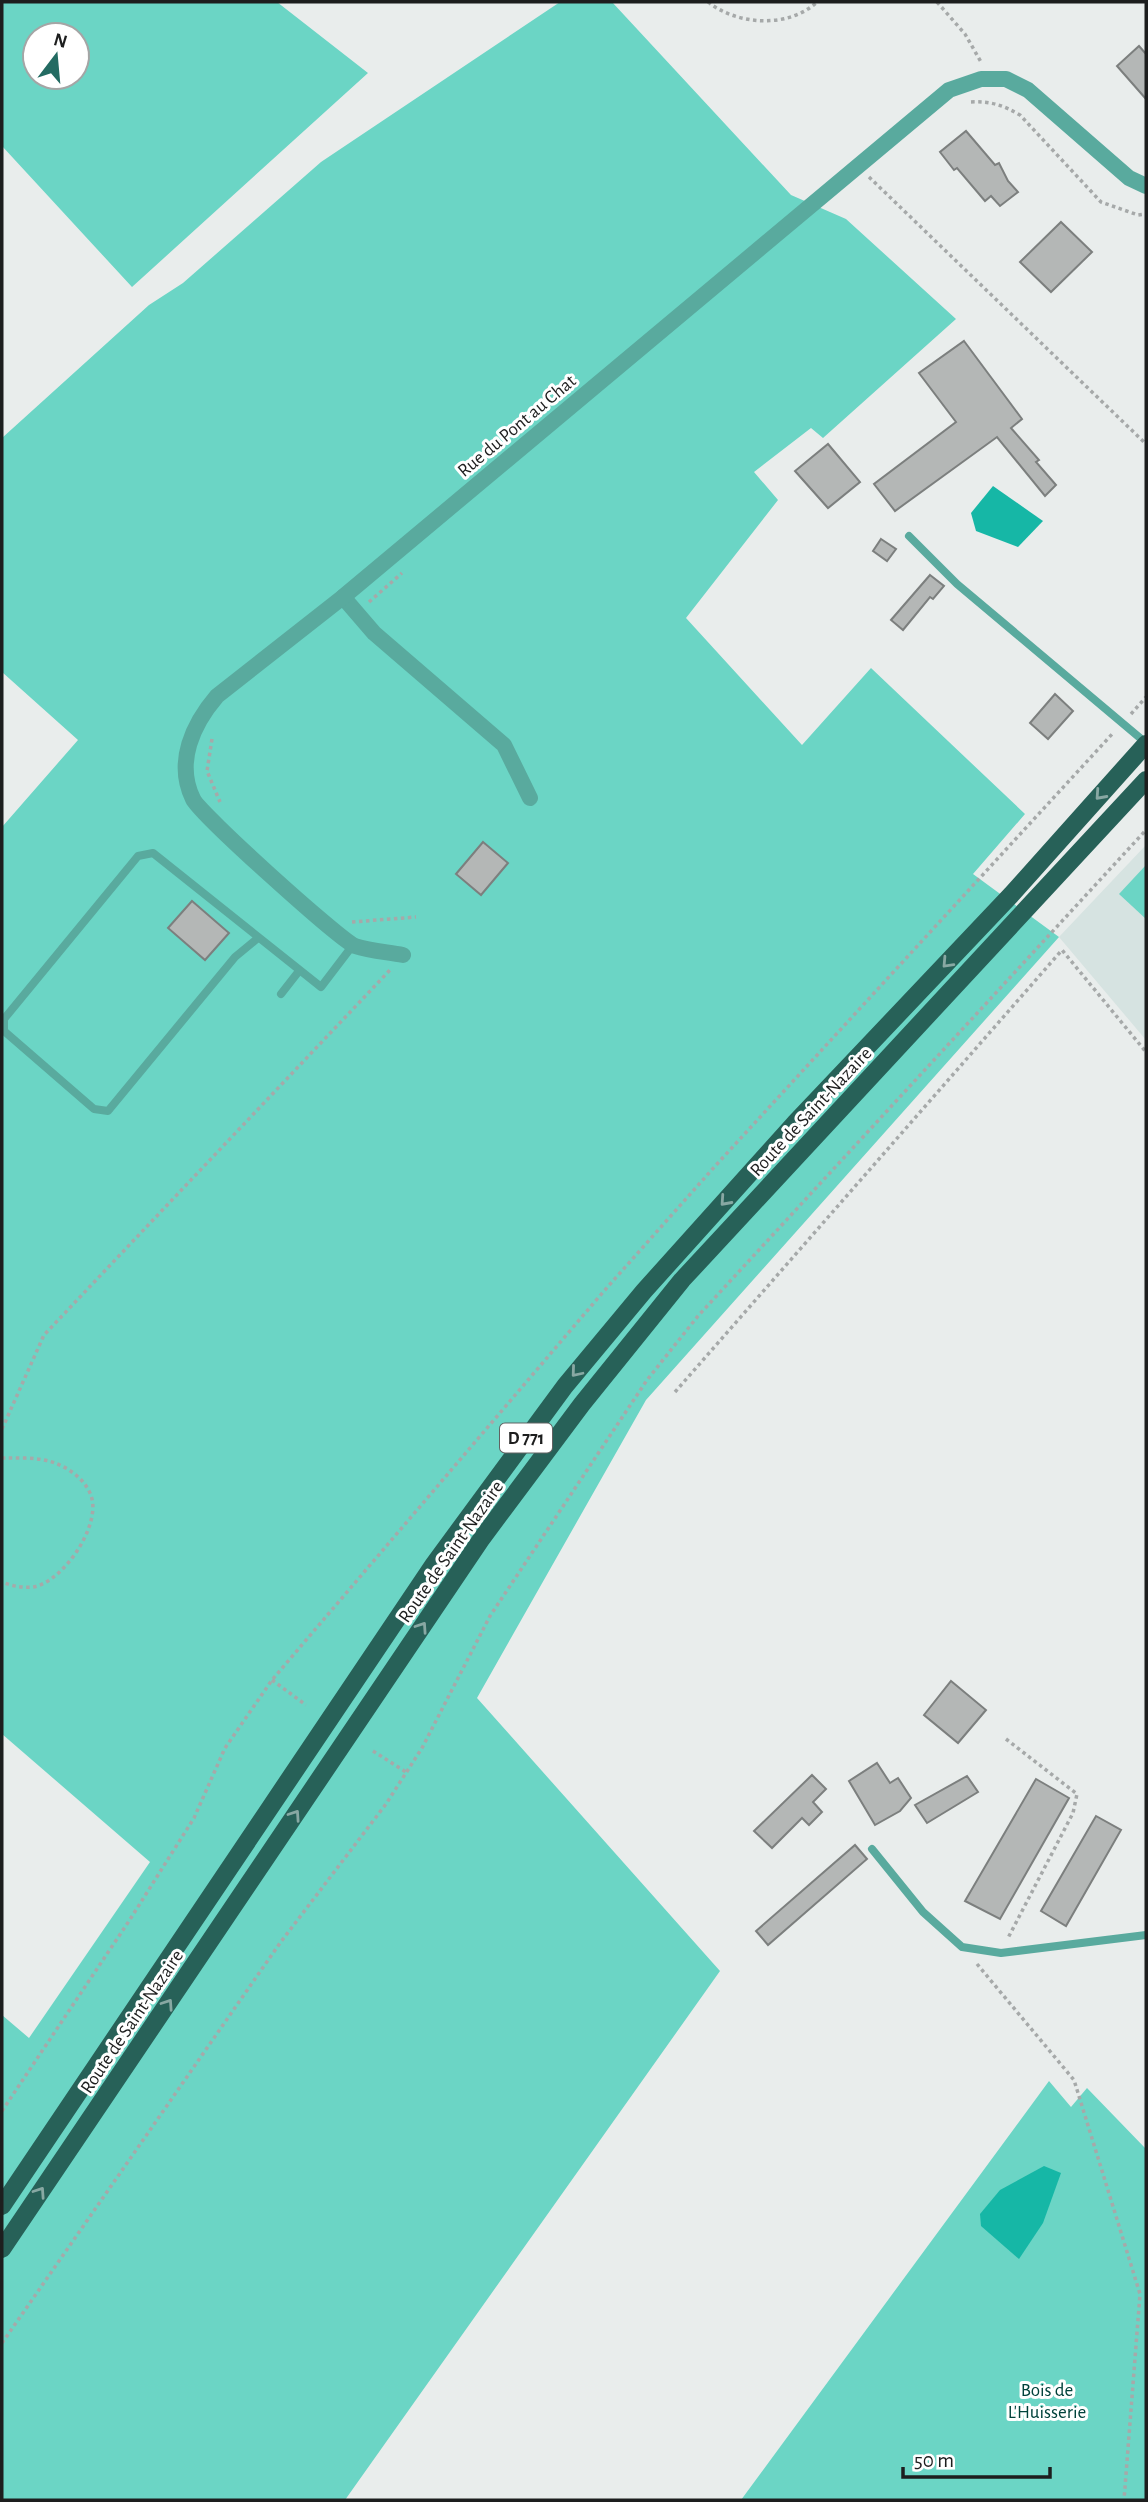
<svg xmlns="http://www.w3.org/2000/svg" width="1148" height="2502" viewBox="0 0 1148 2502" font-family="'Alegreya Sans',sans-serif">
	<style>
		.built { fill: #d6e3e1 }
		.green { fill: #6bd5c5; fill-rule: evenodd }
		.water { fill: #16b7a6 }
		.building { fill: #b4b7b6; stroke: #7c7f7e; stroke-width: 2 }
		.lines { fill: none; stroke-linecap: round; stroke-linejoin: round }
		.path { stroke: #a6a9a9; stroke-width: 3.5; stroke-dasharray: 3.5 3.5; stroke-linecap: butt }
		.service { stroke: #59aa9e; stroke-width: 8 }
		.minor { stroke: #59aa9e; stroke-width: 16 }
		.primary { stroke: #276158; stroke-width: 18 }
		.oneway { stroke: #88a8a3 }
		.labels { text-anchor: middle; stroke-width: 6; stroke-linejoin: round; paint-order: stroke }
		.shield { fill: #fff; stroke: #616262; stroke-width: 2 }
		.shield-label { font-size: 18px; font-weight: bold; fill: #1d1e1e }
		.street-label { font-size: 19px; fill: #1d1e1e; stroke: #fff }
		.park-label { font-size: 19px; fill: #00423b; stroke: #fff }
	</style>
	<rect width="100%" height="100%" fill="#e9edec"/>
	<polygon class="built" points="1146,845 1146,1040 1059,937"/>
	<g class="green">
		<path d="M2,2H277L368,73L132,287L2,146ZM35,35H77V77H35Z"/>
		<polygon points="560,2 612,2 791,195 846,219 956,319 823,438 811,428 754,472 778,500 686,618 802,745 871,668 1025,814 973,874 1059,937 646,1400 477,1698 720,1971 345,2500 2,2500 2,2015 29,2038 150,1862 2,1734 2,827 78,740 2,672 2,438 149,305 183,283 321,162"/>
		<polygon points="1146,865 1146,919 1119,894"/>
		<polygon points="1049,2081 1071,2107 1087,2088 1146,2149 1146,2500 741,2500"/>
	</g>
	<g class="water">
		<polygon points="993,486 1043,521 1018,547 976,531 971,513"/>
		<polygon points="1044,2166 1061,2173 1043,2223 1019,2259 981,2226 980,2214 1000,2190"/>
	</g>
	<g class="building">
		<polygon points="1139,46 1146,54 1146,99 1117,66"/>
		<polygon points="966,131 995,165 999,163 1008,181 1018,192 1000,206 991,196 985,201 957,168 954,170 940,152"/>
		<polygon points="1061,222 1092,252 1051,292 1020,262"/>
		<polygon points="964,341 1022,419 1011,428 1039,460 1036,462 1056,485 1045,496 997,437 895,511 874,484 956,422 919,373"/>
		<polygon points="828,444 860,482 828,508 795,471"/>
		<polygon points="881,539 896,549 887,561 873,551"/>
		<polygon points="930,575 944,586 933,599 930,597 903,630 891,620"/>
		<polygon points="1055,694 1073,711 1048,739 1030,723"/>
		<polygon points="483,842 508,863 481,895 456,874"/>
		<polygon points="192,901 229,933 205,960 168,928"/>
		<polygon points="951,1681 986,1710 958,1743 924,1715"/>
		<polygon points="877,1763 890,1783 898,1778 911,1798 900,1811 875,1825 849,1781"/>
		<polygon points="812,1775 826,1789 813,1802 822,1812 809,1825 802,1818 772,1848 754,1831"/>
		<polygon points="967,1776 978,1792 927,1823 915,1805"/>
		<polygon points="1036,1779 1069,1798 1000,1919 965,1901"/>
		<polygon points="1096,1816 1121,1830 1066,1926 1041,1911"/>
		<polygon points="855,1845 867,1859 768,1945 756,1931"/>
	</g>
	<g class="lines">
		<g class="path">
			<path d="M708,2C737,25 788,29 817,2"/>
			<polyline points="937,2 965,34 981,62"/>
			<path d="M971,102C990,101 1003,105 1020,115L1101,202L1138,215L1146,214"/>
			<polyline points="869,177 1146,444"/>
			<polyline points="369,602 402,573"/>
			<polyline points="1131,714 1146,697"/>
			<polyline points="212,739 207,771 220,802"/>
			<polyline points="352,922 416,917"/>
			<polyline points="675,1392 1062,950 1146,1052"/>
			<polyline points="2,1429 44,1335 390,970"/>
			<path d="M2,1458C19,1458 39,1457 55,1463C71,1469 88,1482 92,1499C99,1528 63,1582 33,1587C22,1588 12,1586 2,1582"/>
			<polyline points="272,1680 306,1705"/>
			<polyline points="1006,1739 1077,1794 1073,1813 1008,1938"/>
			<polyline points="373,1751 406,1772"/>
			<polyline points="977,1964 1074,2080 1140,2294 1124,2500"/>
			<polyline points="2,2111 129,1921 194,1818 225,1748 272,1680 604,1291 717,1164 1114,732"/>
			<polyline points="2,2343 280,1943 386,1804 422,1748 490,1616 647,1380 698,1316 1146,830"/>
		</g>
		<g class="service">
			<polyline points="909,536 957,584 1146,743"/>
			<polyline points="258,938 235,957 108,1111 94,1109 4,1031 4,1019 138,856 153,853 321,987 353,945"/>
			<polyline points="281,994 299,971"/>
			<polyline points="872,1849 923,1912 962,1947 1001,1953 1146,1935"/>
		</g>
		<g class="minor">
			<polyline points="343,597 374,633 504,745 530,798"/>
			<path d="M403,955C387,952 370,951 355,946C340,940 200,814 193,799C175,762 193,724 217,696L343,597L949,90L981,79H1006L1028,90L1129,178L1146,186"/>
		</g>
		<g class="primary">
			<polyline points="2,2206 434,1564 565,1386 644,1291 795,1123 1011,895 1146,744"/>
			<polyline points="2,2249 482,1538 582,1404 682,1280 1146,780"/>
		</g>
	</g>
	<defs><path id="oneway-chevron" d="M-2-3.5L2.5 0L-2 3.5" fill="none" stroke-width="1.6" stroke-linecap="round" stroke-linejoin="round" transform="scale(1.75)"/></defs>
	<g class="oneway">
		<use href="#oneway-chevron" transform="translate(1100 795) rotate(132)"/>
		<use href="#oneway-chevron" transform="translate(947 963) rotate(133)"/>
		<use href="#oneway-chevron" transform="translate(725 1201) rotate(132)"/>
		<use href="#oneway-chevron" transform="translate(576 1372) rotate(130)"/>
		<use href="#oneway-chevron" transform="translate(422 1627) rotate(-56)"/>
		<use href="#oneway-chevron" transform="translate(295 1815) rotate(-56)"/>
		<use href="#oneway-chevron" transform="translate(168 2004) rotate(-56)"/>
		<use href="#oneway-chevron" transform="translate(40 2192) rotate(-56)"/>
	</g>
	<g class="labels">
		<rect class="shield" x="500" y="1423.5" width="52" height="29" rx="5"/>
		<g class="shield-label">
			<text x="526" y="1444">D 771</text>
		</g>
		<g class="street-label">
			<text transform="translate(516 425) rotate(-40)" y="7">Rue du Pont au Chat</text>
			<text transform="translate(810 1111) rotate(-47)" y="7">Route de Saint-Nazaire</text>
			<text transform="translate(450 1551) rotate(-55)" y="7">Route de Saint-Nazaire</text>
			<text transform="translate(131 2021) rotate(-56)" y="7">Route de Saint-Nazaire</text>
		</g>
		<g class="park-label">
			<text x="1047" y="2396">Bois de<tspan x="1047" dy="22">L'Huisserie</tspan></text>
		</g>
	</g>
	<rect width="1148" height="2502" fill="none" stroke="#1d1e1e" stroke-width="7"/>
	<g transform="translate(56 56) rotate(16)"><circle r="33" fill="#ffffff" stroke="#a5a5a5" stroke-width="2"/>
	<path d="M0-5L12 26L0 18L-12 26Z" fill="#236b62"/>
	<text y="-10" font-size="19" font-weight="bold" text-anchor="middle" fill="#1d1e1e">N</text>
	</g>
	<path d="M903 2467v10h147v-10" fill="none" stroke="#1d1e1e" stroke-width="3.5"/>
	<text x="914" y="2467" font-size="21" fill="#1d1e1e" stroke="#ffffff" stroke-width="5" paint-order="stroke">50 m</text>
</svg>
